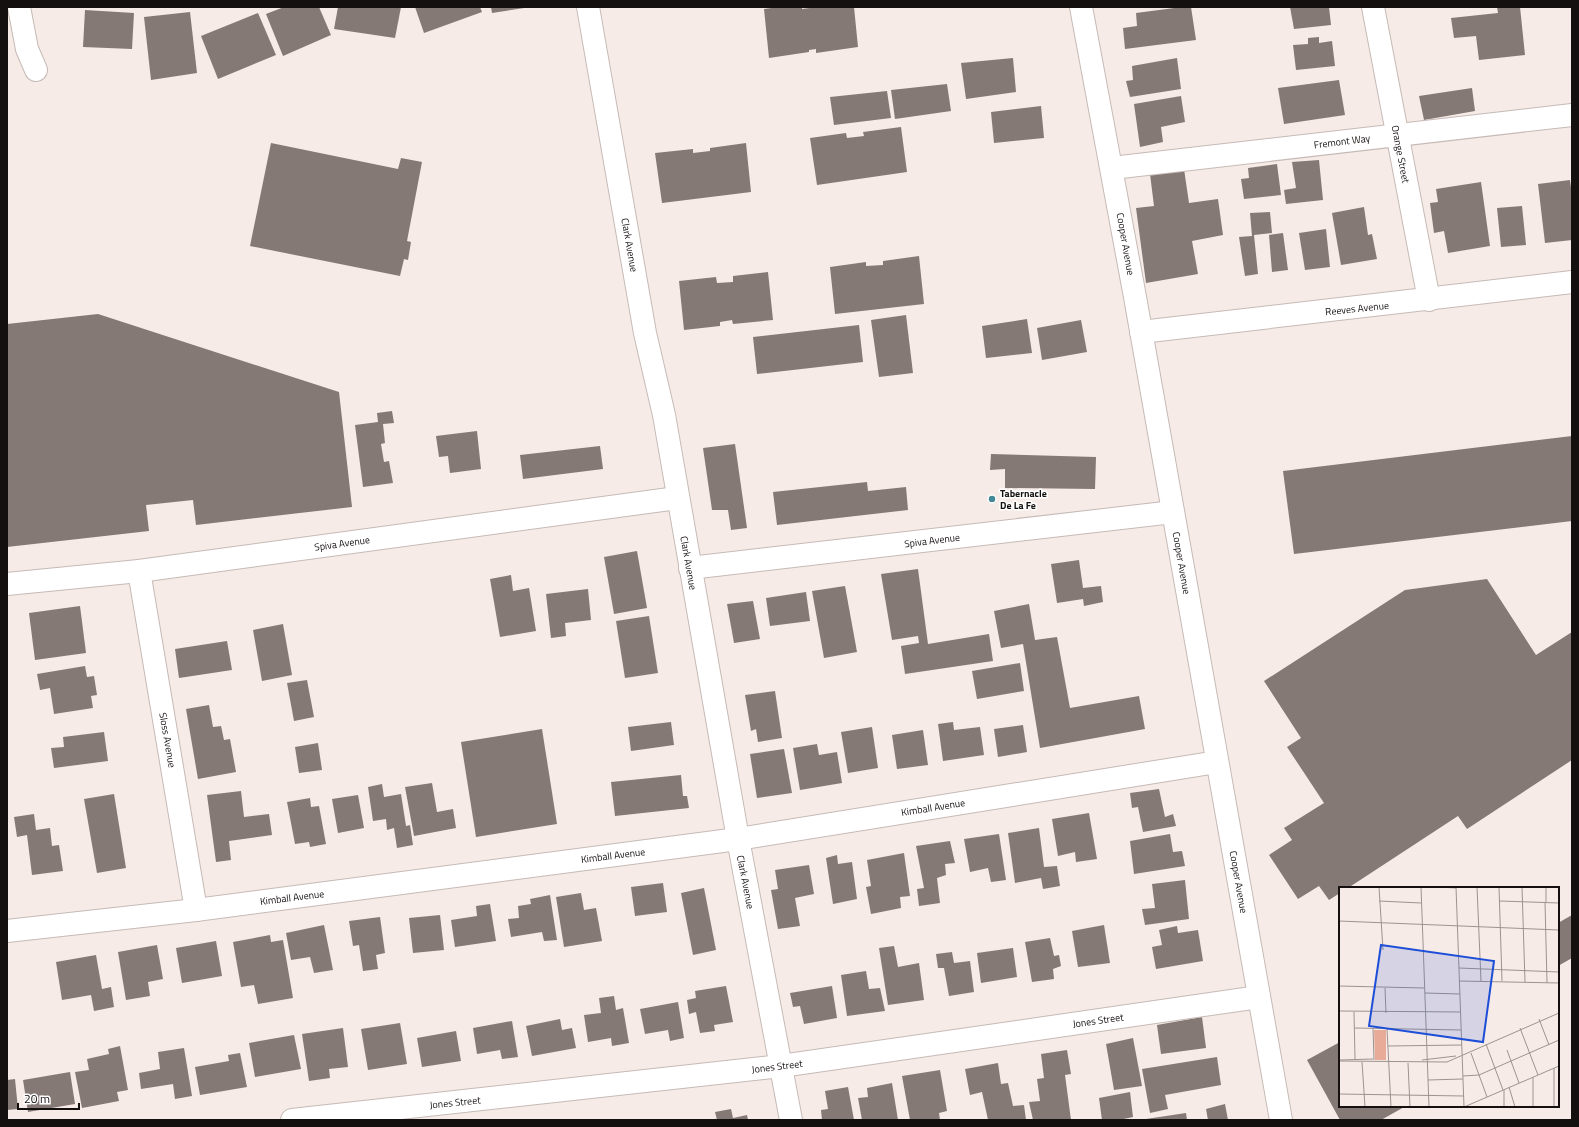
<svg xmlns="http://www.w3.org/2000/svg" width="1579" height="1127" viewBox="0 0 1579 1127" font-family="'Titillium Web',sans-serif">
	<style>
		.building { fill: #847975 }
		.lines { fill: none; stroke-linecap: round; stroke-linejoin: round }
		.minor-casing { stroke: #c6bab6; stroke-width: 24 }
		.tertiary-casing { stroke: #c6bab6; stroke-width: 24 }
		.minor { stroke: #fff; stroke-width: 22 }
		.tertiary { stroke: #fff; stroke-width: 22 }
		.poi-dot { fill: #448896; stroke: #fff; stroke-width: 1.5 }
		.labels { text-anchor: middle; stroke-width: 3; stroke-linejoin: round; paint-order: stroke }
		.street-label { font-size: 10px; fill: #14100f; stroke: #fff }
		.poi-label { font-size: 10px; font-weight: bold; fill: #14100f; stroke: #fff; text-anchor: start }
		.inset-road { fill: none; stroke: #9c9391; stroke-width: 1 }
		.view { fill: #1d4ed8; fill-opacity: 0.15; stroke: #1d4ed8; stroke-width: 2 }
		.inset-edge { fill: none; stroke: #14100f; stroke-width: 2 }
	</style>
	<rect width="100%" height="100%" fill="#f7ebe7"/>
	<g class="building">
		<polygon points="284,7 319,7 331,35 283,56 266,14"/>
		<polygon points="338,7 401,7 395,38 334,29"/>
		<polygon points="415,7 480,7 482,12 424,33"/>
		<polygon points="491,7 524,7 524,8 492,13"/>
		<polygon points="779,7 802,7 802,9 817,7 854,7 858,47 816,53 816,49 809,50 809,52 769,58 764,9"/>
		<polygon points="1182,7 1191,7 1196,40 1125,49 1123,28 1137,26 1136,13"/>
		<polygon points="1290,7 1329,7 1331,25 1294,29"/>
		<polygon points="1497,7 1520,7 1525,55 1479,60 1476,36 1454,38 1451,18 1498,13"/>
		<polygon points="85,10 134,13 132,49 83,47"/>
		<polygon points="190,12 197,73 151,80 144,17"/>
		<polygon points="258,13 276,55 218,79 201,36"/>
		<polygon points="1319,37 1319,43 1332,41 1335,66 1296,70 1293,45 1308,44 1308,38"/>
		<polygon points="1013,58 1016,92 966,99 961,63"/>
		<polygon points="1177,58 1181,89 1130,97 1126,81 1133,80 1132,66"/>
		<polygon points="1339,80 1345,115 1284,124 1278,88"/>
		<polygon points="947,84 951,111 895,119 891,90"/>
		<polygon points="1472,88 1475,111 1424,120 1419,96"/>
		<polygon points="887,91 891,118 834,125 830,97"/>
		<polygon points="1181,96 1185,122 1161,127 1163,142 1140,147 1134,104"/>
		<polygon points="1041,106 1044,138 994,143 991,112"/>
		<polygon points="901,127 907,172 817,185 810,138 846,133 847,138 864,136 863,132"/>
		<polygon points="271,143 398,169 401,158 422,162 407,241 411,242 408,260 404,259 400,276 250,246"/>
		<polygon points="746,143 751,192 662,203 655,153 693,149 693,153 710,151 710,148"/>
		<polygon points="1319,160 1323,200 1286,204 1284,190 1296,188 1292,162"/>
		<polygon points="1277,164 1281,195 1244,199 1241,179 1249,178 1248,168"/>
		<polygon points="1184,169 1189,203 1218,199 1223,235 1192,241 1198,274 1146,283 1136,208 1154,206 1150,174"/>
		<polygon points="1570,180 1572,195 1572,240 1545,243 1538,184"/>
		<polygon points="1481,182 1490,246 1448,253 1444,231 1434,233 1430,203 1438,202 1436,189"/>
		<polygon points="1522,206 1526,245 1501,247 1497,208"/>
		<polygon points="1364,207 1368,235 1372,234 1377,259 1341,265 1332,213"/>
		<polygon points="1270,212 1272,233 1254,235 1258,274 1245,276 1239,237 1252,236 1250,213"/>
		<polygon points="1326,229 1330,267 1305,270 1299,233"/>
		<polygon points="1283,233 1288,270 1272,272 1269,235"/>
		<polygon points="919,256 924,304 835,314 830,267 866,262 866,266 883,265 883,261"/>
		<polygon points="768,272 773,320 733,324 732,320 720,322 720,326 684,330 679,281 716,277 717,283 733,282 733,276"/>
		<polygon points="98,314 339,392 352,507 196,525 193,500 146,505 149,531 7,547 7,324"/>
		<polygon points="906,315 913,373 879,377 871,320"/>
		<polygon points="1027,319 1032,353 986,358 982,326"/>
		<polygon points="1081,320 1087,352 1042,360 1037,328"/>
		<polygon points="859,325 863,362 757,374 753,337"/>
		<polygon points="392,411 394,423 383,424 385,443 381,444 384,462 389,461 393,483 363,487 355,425 378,422 377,413"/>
		<polygon points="477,431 481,469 450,473 448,456 439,457 436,436"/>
		<polygon points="1572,436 1572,521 1294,554 1283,471"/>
		<polygon points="735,444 747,528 731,530 728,510 712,510 703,448"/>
		<polygon points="600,446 603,469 523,479 520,455"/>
		<polygon points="991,454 1096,457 1095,489 1005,488 1005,469 990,470"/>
		<polygon points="867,482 868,491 906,487 908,510 777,525 773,492"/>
		<polygon points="637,551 647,608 614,614 604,557"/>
		<polygon points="1079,560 1083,588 1101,586 1103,602 1084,606 1083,599 1057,603 1051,564"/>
		<polygon points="918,569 928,644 989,634 993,661 905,674 901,646 919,643 918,636 892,640 881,574"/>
		<polygon points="511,575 513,591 529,588 536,631 500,637 490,579"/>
		<polygon points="1487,579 1536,655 1572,632 1572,760 1467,829 1458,816 1348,888 1340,888 1340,893 1329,900 1319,886 1298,899 1269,855 1292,840 1284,828 1324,803 1287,747 1301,738 1264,681 1405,590"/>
		<polygon points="845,586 857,652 824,658 812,591"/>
		<polygon points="588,589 591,620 565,623 566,636 551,638 546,594"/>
		<polygon points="806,592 810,621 770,626 766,598"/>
		<polygon points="753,601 760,639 734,643 727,604"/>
		<polygon points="1029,604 1035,640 1057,637 1070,708 1139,696 1145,729 1040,748 1023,644 1001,648 994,611"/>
		<polygon points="80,606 86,653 35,660 29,613"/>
		<polygon points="649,616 658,673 625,678 616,621"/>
		<polygon points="283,624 292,675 262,681 253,630"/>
		<polygon points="227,641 232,670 179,678 175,649"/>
		<polygon points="1020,663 1024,691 977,699 972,671"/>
		<polygon points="85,666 87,677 94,676 97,695 91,696 93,708 54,714 50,688 40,690 37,674"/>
		<polygon points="307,680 314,717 294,721 287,683"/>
		<polygon points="775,691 782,738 758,742 756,729 751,731 745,695"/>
		<polygon points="209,705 213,727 221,726 224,740 230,739 236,772 198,779 186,709"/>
		<polygon points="671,722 674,745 631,751 628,727"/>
		<polygon points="953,722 954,730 980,727 984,755 943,761 938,724"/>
		<polygon points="1023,725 1027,752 998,757 994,729"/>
		<polygon points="872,727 878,768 848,773 841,732"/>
		<polygon points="542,729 557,824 476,837 461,742"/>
		<polygon points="923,730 928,765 897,769 892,735"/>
		<polygon points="104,732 108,761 54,768 51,748 64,747 63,737"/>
		<polygon points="318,743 322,770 299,773 295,747"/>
		<polygon points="817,744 819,755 837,752 842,783 800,790 793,748"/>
		<polygon points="784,749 792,793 757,798 750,754"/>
		<polygon points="681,775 683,796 687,796 689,808 615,816 611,782"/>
		<polygon points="432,783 437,812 453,809 456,828 414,836 405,787"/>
		<polygon points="382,784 384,797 401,794 406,826 410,825 413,845 397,848 394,828 387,830 386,819 373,821 368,787"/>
		<polygon points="1159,789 1165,817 1173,814 1176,826 1143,832 1138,807 1132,808 1130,793"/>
		<polygon points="241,791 244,817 269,814 272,835 229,841 231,860 216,862 207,795"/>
		<polygon points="114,794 126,868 97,873 84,799"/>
		<polygon points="358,795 364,828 338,833 332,799"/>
		<polygon points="310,798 311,807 319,806 326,844 310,847 309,842 295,844 287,802"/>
		<polygon points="1089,813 1097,859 1076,862 1075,852 1058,856 1052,819"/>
		<polygon points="34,814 36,830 50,828 52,846 59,845 63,871 32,875 27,835 17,837 14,817"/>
		<polygon points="1039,828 1044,867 1057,866 1060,886 1043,889 1041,878 1015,883 1008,833"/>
		<polygon points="999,834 1006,880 991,882 988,868 970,872 964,839"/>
		<polygon points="1170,834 1173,852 1182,851 1185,866 1134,874 1130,841"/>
		<polygon points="950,841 955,863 945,864 946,875 937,878 940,903 919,906 917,889 924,888 916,846"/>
		<polygon points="904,853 910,896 900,897 901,908 871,914 866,887 871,886 867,860"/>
		<polygon points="837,855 838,864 852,862 857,899 833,904 826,858"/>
		<polygon points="809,865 814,894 795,898 800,926 778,929 771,890 778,889 775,870"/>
		<polygon points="1185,880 1189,919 1145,925 1142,909 1155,908 1152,884"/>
		<polygon points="663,883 667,912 635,916 631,887"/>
		<polygon points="704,888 716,950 693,955 681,893"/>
		<polygon points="581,893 584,910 596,908 602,941 564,947 556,897"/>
		<polygon points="550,895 557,940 544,941 542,932 511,937 508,919 519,918 518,906 531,904 530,899"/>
		<polygon points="490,904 496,941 455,947 451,920 477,916 476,906"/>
		<polygon points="440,915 444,950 413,953 409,918"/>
		<polygon points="1572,915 1572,958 1558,966 1558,923"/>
		<polygon points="380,917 385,953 376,955 378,969 363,971 359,945 353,946 349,921"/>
		<polygon points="324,925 333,970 314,973 310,957 291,960 286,933"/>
		<polygon points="1104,925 1110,963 1078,967 1072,931"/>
		<polygon points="1177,926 1178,933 1198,930 1203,961 1156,969 1152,947 1162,945 1159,930"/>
		<polygon points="270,935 271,942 283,940 293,998 258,1004 254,985 241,987 233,942"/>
		<polygon points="1050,938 1054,956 1059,955 1061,966 1053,969 1054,979 1032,982 1025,942"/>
		<polygon points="216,941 222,976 182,983 176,948"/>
		<polygon points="157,945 163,979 148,982 150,996 126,1000 118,952"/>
		<polygon points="894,946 898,967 919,963 924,1000 888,1005 879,948"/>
		<polygon points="1013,948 1017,977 981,983 977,953"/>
		<polygon points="952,952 954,963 970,961 974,992 949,996 944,968 938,968 936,954"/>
		<polygon points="96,955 102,989 111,987 114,1007 94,1011 91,995 62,1000 56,962"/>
		<polygon points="866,971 869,989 880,988 885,1011 847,1016 841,975"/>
		<polygon points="726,986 733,1022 714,1025 715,1031 700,1033 696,1012 689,1014 687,1000 696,998 695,991"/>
		<polygon points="832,986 837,1018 804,1024 800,1006 793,1007 790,993"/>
		<polygon points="614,996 616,1010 623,1008 629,1043 612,1046 611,1038 588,1042 584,1015 601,1013 599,998"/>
		<polygon points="678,1002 684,1038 670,1041 668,1030 645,1034 640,1009"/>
		<polygon points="1202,1017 1206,1048 1161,1054 1157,1025"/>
		<polygon points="560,1019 562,1030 572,1028 576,1048 532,1056 526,1026"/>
		<polygon points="512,1021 518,1057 502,1059 500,1050 477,1054 473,1028"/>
		<polygon points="400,1023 407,1064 368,1070 361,1029"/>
		<polygon points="343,1028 348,1067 329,1069 330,1078 309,1081 302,1034"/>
		<polygon points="456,1031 461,1061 422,1067 417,1038"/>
		<polygon points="294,1035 301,1069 255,1077 249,1043"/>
		<polygon points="1133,1038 1142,1086 1114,1090 1106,1044"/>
		<polygon points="1340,1042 1340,1106 1406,1106 1381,1120 1340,1120 1307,1060"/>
		<polygon points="120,1046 128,1090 117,1092 119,1101 82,1108 75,1072 89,1070 87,1059 109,1054 108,1049"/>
		<polygon points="184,1048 192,1096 175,1099 173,1084 141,1089 139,1073 160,1069 158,1052"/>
		<polygon points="1067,1050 1071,1074 1065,1075 1071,1120 1033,1120 1029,1102 1040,1101 1037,1079 1044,1078 1041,1054"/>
		<polygon points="240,1053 247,1087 200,1095 195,1067 229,1061 228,1055"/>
		<polygon points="1217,1057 1221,1085 1165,1095 1168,1109 1150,1113 1142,1069"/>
		<polygon points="998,1063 1001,1084 1008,1083 1013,1106 1024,1105 1026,1120 988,1120 982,1092 970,1095 965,1069"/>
		<polygon points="940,1070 947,1111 939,1113 940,1120 910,1120 902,1076"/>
		<polygon points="70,1072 75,1104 28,1112 23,1080"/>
		<polygon points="15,1079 18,1109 7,1110 7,1080"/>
		<polygon points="892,1083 898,1120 862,1120 858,1098 868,1097 867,1088"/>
		<polygon points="848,1087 854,1120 822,1120 821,1110 828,1109 825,1091"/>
		<polygon points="1130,1092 1133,1117 1119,1120 1102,1120 1099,1098"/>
		<polygon points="1225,1104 1228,1120 1208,1120 1206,1109"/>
		<polygon points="731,1109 733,1118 747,1115 748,1120 717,1120 715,1112"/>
		<polygon points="1186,1113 1187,1120 1147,1120 1146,1119"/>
	</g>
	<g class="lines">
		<g class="minor-casing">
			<g id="minor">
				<polyline points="19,7 27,49 36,70"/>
				<polyline points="1081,7 1135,297 1281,1120"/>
				<polyline points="1373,7 1429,300"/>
				<polyline points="1112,168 1572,115"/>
				<polyline points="1141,332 1572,282"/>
				<polyline points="690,568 1173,512"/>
				<polyline points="139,571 196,910"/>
				<polyline points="7,584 139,571 677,498"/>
				<polyline points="7,931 196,910 738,839 1217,762"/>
				<polyline points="292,1120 781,1066 1259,997"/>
			</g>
		</g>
		<g class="tertiary-casing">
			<polyline id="tertiary" points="588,7 645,333 664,415 738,839 791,1120"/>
		</g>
		<use href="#minor" class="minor"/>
		<use href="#tertiary" class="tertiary"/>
	</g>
	<circle class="poi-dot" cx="992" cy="499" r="4"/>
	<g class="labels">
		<g class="street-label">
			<text transform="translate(1342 141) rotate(-7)" y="4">Fremont Way</text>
			<text transform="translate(1401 154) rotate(79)" y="4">Orange Street</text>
			<text transform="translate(1126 244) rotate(80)" y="4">Cooper Avenue</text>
			<text transform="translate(630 245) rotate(80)" y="4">Clark Avenue</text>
			<text transform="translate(1357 308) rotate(-6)" y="4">Reeves Avenue</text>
			<text transform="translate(932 540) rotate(-7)" y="4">Spiva Avenue</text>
			<text transform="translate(342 543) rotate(-8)" y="4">Spiva Avenue</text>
			<text transform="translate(689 563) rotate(80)" y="4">Clark Avenue</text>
			<text transform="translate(1182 563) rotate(80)" y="4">Cooper Avenue</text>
			<text transform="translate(168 740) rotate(80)" y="4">Sloss Avenue</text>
			<text transform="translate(933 807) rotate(-9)" y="4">Kimball Avenue</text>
			<text transform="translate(613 855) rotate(-7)" y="4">Kimball Avenue</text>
			<text transform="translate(746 882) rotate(79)" y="4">Clark Avenue</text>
			<text transform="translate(1239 882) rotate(80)" y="4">Cooper Avenue</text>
			<text transform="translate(292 897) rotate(-7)" y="4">Kimball Avenue</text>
			<text transform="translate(1098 1020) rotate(-8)" y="4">Jones Street</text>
			<text transform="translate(777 1066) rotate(-7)" y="4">Jones Street</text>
			<text transform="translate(455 1102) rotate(-6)" y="4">Jones Street</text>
		</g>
		<g class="poi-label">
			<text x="1000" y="497">Tabernacle<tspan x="1000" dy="12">De La Fe</tspan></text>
		</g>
	</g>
	<g transform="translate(1339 887)">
		<rect width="220" height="220" fill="#f7ebe7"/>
		<path d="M35,143H47V173H36Z" fill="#e7ab97"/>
		<path class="inset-road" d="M40,0L44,63M82,0L90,220M100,0L117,1M117,0L125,220M138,0L142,94M160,0L163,94M183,0L186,95M207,0V15M40,14L82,16M161,14L220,16M206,15L208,96M0,34L220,43M120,81L220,85M120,94L220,96M0,99L85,101M46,101L47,126M86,106L121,107M0,124L122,125M15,125L16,172M200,132L210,158M16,141L122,143M34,141L35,173M181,141L199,188M48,142L52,220M147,157L164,203M49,159L123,158M168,163L180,196M132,166L148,210M1,173L34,172M83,173L117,169M0,174L108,175L220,126M23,175L26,220M69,176L71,220M215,181V220M124,189L140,188L220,153M194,190V220M89,193L124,192M170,200L176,220M165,203V220M0,207L125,209M125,220L220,179"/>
		<path class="view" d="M42,58L155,74L144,155L30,139Z"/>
		<rect width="220" height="220" class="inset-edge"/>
	</g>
	<rect width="1579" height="1127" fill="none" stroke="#14100f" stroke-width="16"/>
	<path d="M18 1103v6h61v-6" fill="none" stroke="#14100f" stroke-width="2"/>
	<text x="24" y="1103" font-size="12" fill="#14100f" stroke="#ffffff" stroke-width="3" paint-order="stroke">20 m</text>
</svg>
